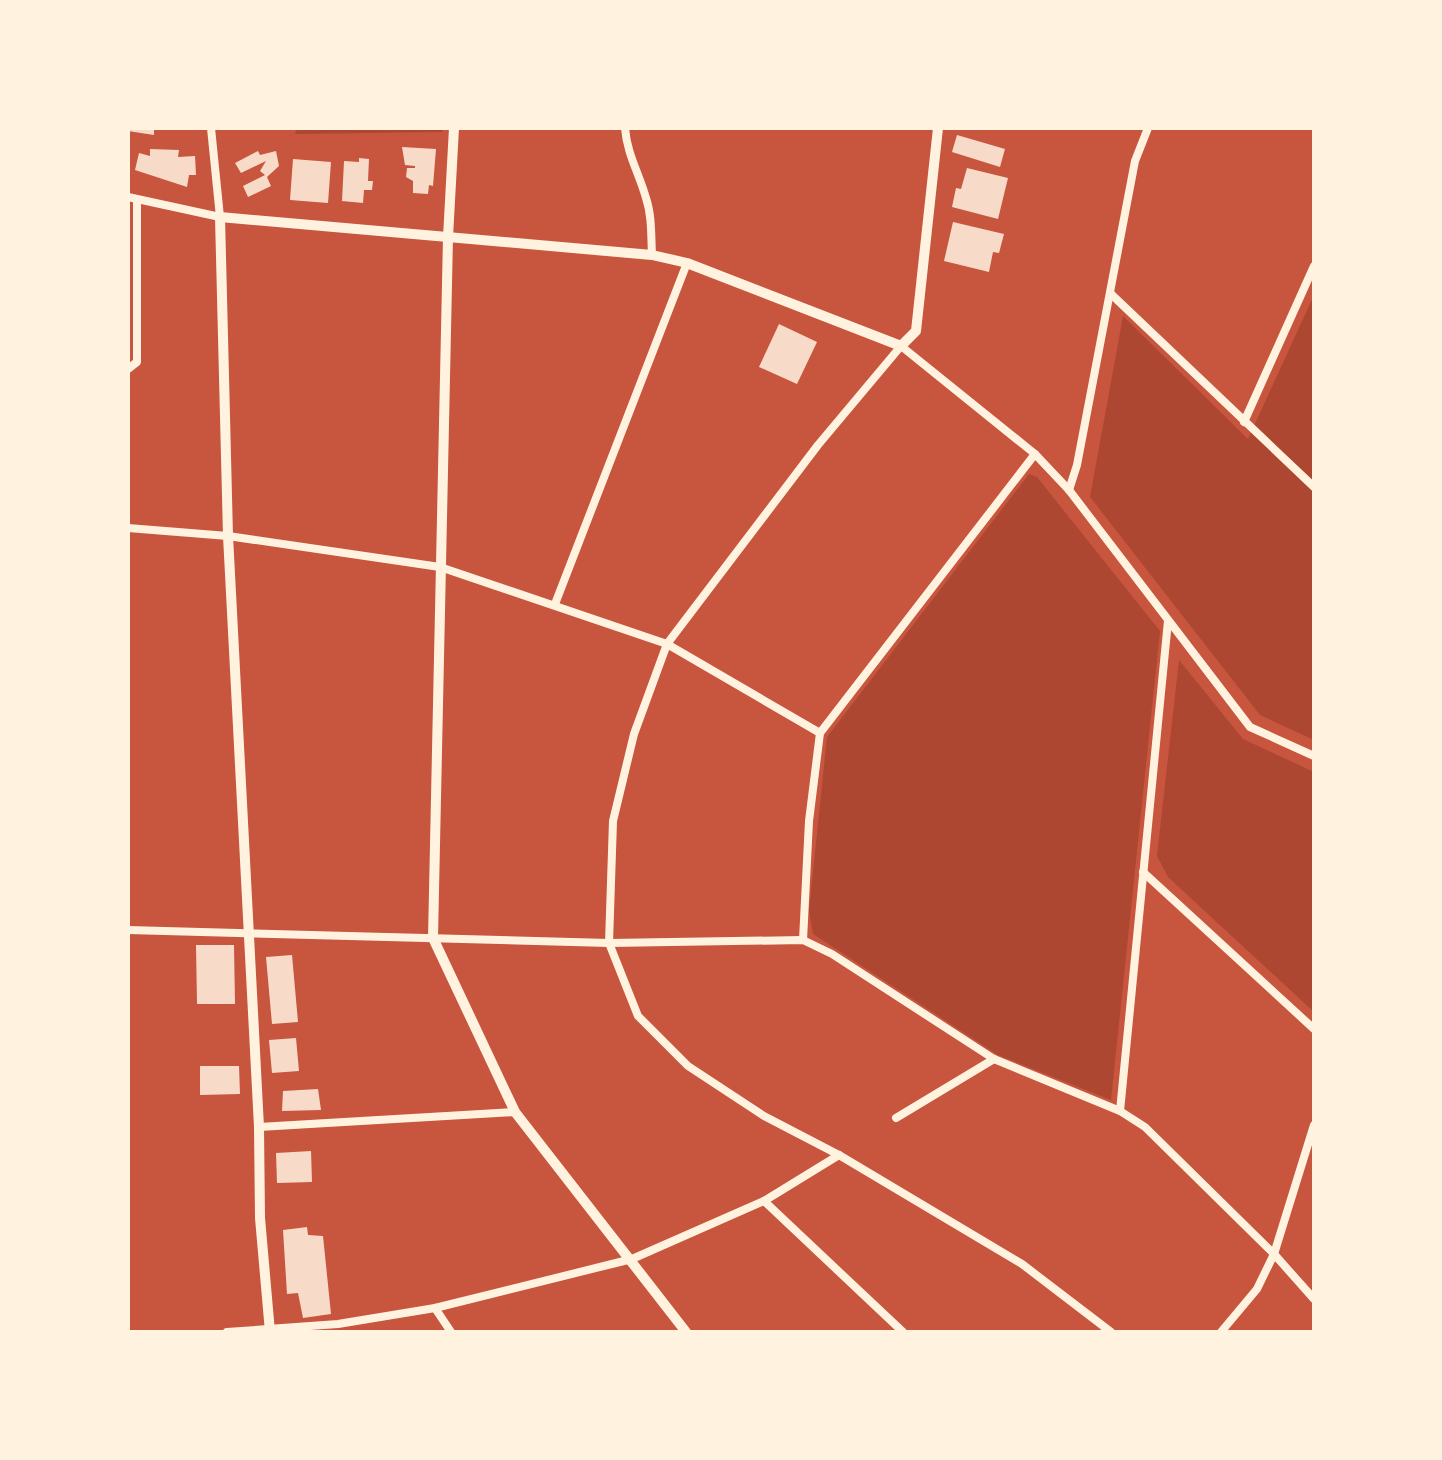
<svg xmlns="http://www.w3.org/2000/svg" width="1442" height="1460" viewBox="0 0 1442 1460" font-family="Ubuntu,sans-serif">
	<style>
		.green { fill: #ae4732 }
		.building { fill: #f7dbc8 }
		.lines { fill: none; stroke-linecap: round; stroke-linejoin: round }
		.minor { stroke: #fff3e0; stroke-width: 8 }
		.tertiary { stroke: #fff3e0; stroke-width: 10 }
	</style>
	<rect width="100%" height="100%" fill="#c8553d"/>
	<g class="green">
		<polygon points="297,128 443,128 442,132 295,134"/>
		<polygon points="1314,295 1314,740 1260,715 1090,497 1123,316 1248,439"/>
		<polygon points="1029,474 1037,477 1160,631 1111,1100 998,1055 813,934 809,911 827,737"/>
		<polygon points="1179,660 1243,739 1314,772 1314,1012 1168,877 1157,856"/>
	</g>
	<g class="building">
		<polygon points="128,128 154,128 154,135 128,131"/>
		<polygon points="957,135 1005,149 1000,167 952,152"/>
		<polygon points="402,147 436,149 433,186 429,185 428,194 413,193 413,181 406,177 407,168 415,168 415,166 405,165"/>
		<polygon points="150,149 179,150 178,157 195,156 196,175 189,175 187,187 135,170 139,153 150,156"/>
		<polygon points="258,151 260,155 276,151 279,166 267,177 271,186 248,197 243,186 265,175 260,171 266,161 241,173 235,163"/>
		<polygon points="359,158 369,159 368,181 373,181 372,190 364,190 363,203 342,201 344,161 359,162"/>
		<polygon points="293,159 331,162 328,203 290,200"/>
		<polygon points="967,168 1008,178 998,219 952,207 956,188 961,189"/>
		<polygon points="953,222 1004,234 999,253 993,252 989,272 944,261"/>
		<polygon points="779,324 817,342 797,384 759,367"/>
		<polygon points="196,945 234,945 235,1004 197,1004"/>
		<polygon points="292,955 298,1022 272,1024 266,957"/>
		<polygon points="296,1038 299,1071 272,1073 269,1040"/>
		<polygon points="200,1066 239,1066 240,1094 200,1095"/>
		<polygon points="318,1089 321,1110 282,1111 283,1091"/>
		<polygon points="311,1151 312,1182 277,1183 276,1153"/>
		<polygon points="307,1227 308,1235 323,1236 331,1314 303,1318 298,1293 287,1294 283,1230"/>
	</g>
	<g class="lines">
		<g class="minor">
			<path d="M625,128C627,154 639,173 646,198C652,216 651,235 652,255"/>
			<polyline points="128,197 220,217 211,128"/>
			<polyline points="1111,294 1314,487"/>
			<polyline points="128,369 137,362 137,200"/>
			<polyline points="1244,422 1314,266"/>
			<polyline points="1069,490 1077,465 1135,161 1148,128"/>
			<polyline points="128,528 228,536 440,567 667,644 820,733"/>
			<polyline points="555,604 687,263"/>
			<polyline points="1143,872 1314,1029"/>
			<polyline points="128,930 609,943 803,940 832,954 994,1059 1120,1111 1145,1127 1274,1254 1314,1299"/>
			<polyline points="803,940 809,821 820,733 1035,454"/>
			<polyline points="1120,1111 1168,621"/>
			<polyline points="896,1118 994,1059"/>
			<polyline points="259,1127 515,1112"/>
			<polyline points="764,1201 903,1332"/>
			<polyline points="435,1308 451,1332"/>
			<polyline points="227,1332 338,1324 435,1308 632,1259 764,1201 839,1155"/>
			<polyline points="1111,1332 1022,1264 839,1155 764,1116 688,1066 638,1016 609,943 613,821 634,734 667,644 818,445 901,346 1035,454 1069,490 1250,727 1314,756"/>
			<polyline points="1221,1332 1257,1289 1274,1254 1314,1125"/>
		</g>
		<g class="tertiary">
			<polyline points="454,128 448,237 433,938 515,1112 686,1332"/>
			<polyline points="270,1332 260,1218 259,1127 228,536 220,217 652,255 687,263 901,346 916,331 938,128"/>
		</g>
	</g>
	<rect width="1442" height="1460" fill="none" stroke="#fff3e0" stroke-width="260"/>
</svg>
